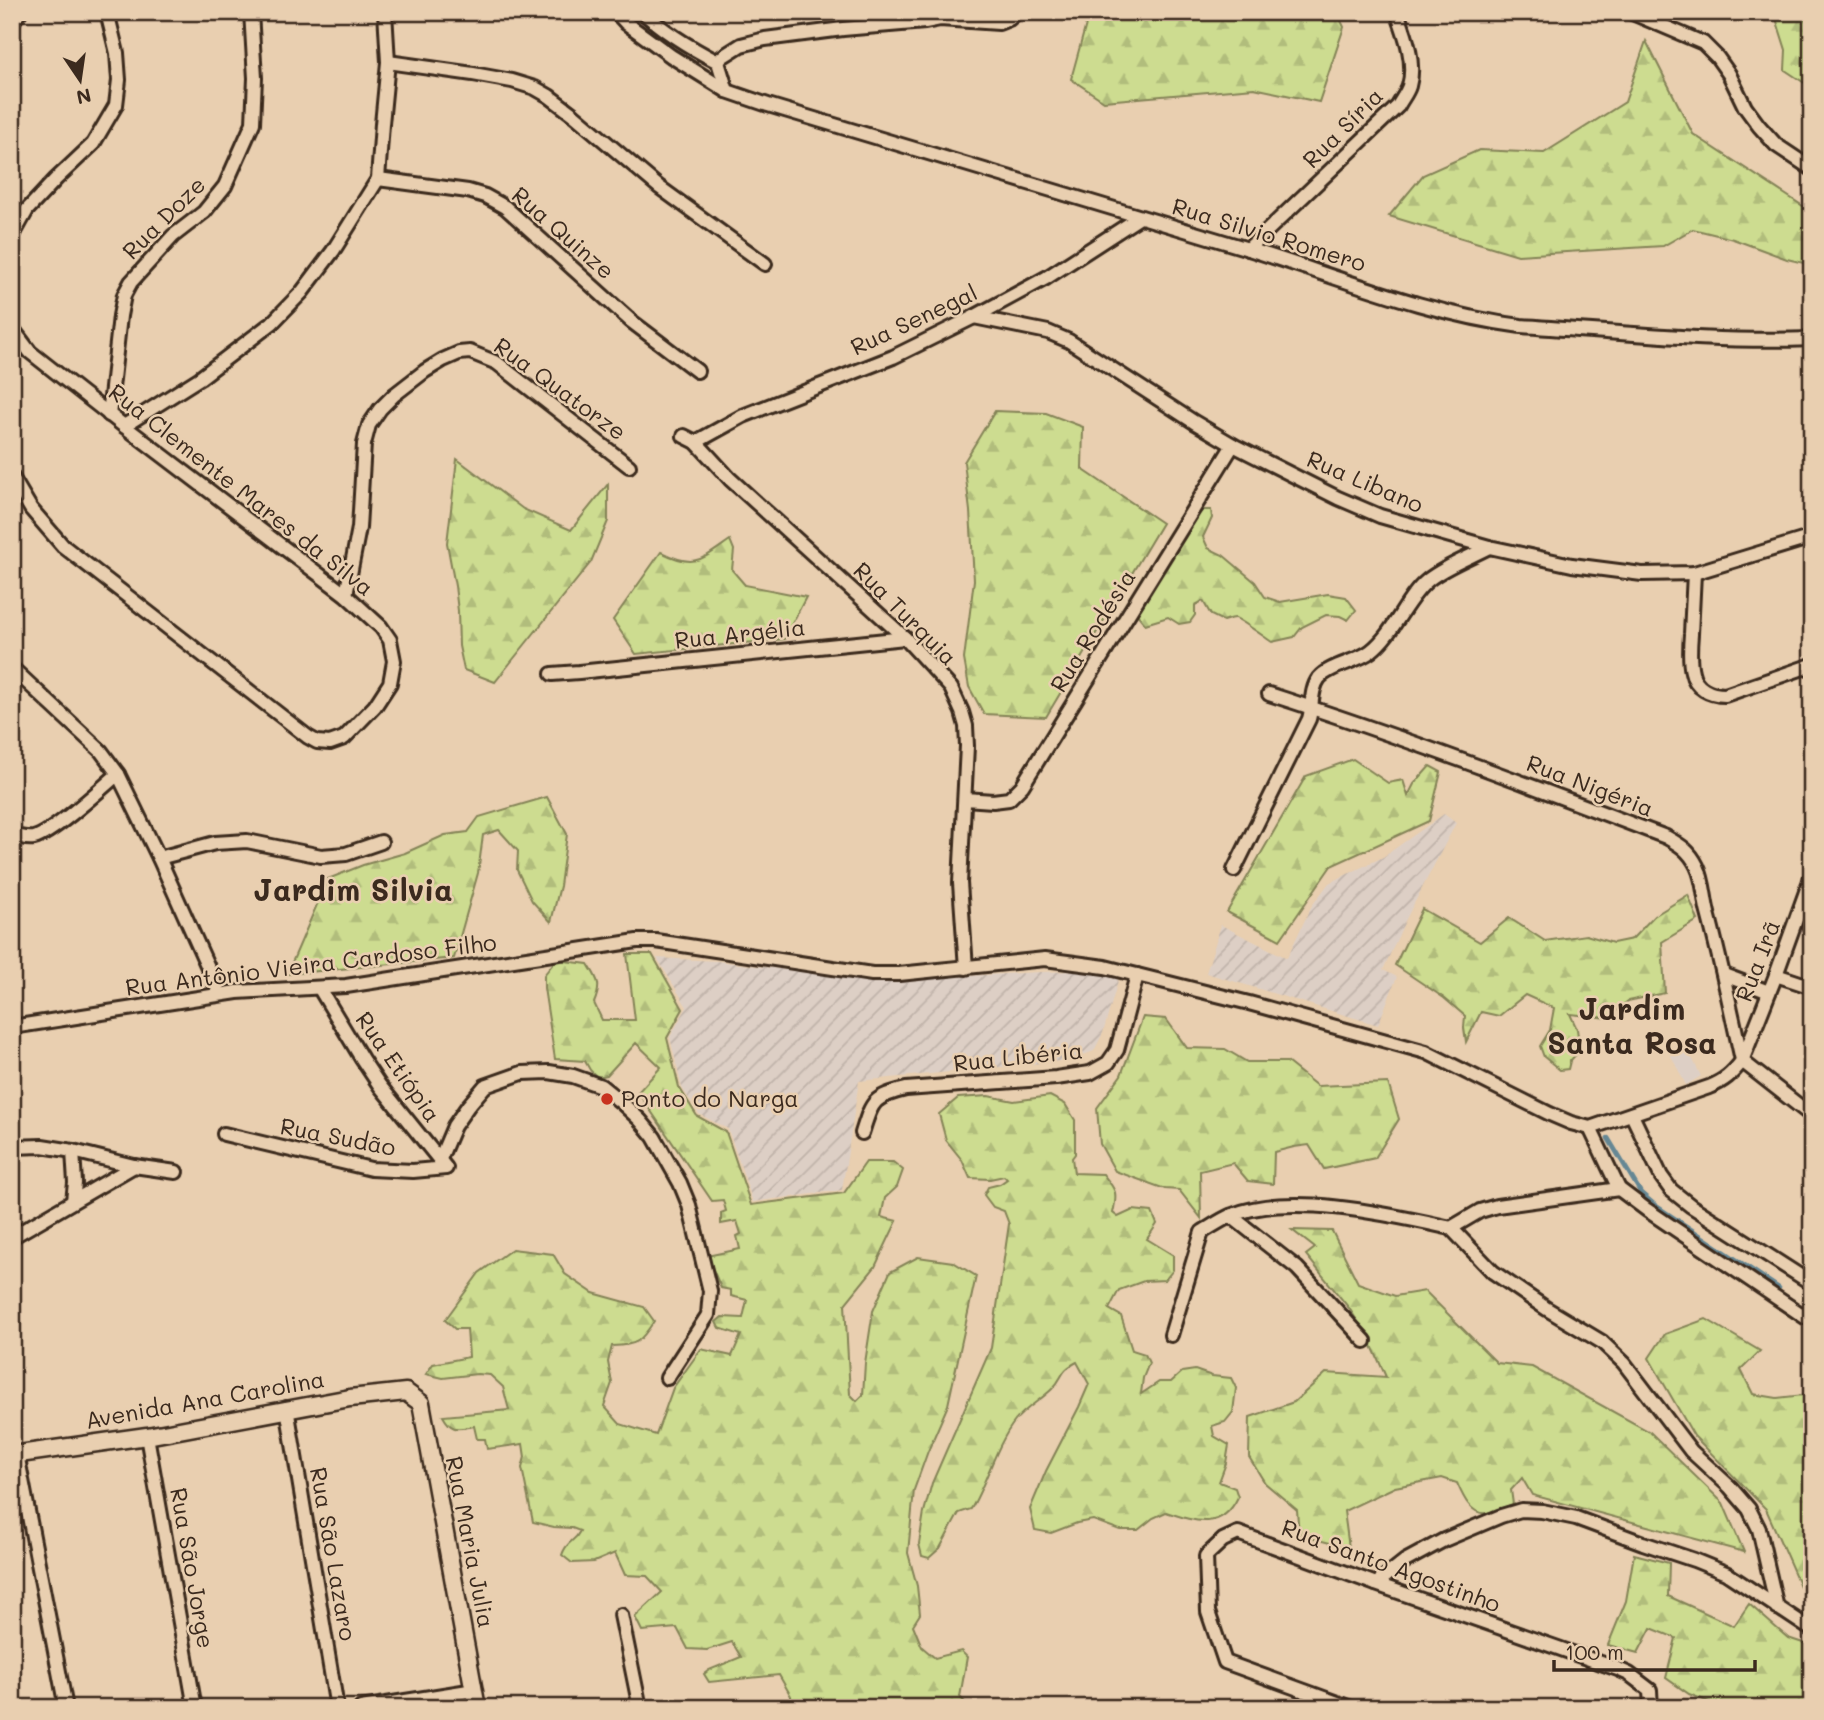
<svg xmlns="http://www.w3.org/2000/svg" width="1824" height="1720" viewBox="0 0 1824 1720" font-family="Mali,sans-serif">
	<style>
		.built { fill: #ddcfc5 }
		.industrial { fill: url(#industrial-furrows) }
		.forest { fill: url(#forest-firs); stroke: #848357; stroke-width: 2 }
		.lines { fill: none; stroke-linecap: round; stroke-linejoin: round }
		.stream { stroke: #658794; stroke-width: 4.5 }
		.street-casing { stroke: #3b2a1e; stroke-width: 18 }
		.secondary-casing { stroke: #3b2a1e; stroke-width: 21 }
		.street { stroke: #e9cfb0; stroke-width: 12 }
		.secondary { stroke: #e9cfb0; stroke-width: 16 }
		.poi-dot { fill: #c8321e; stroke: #e9cfb0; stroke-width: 2.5 }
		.labels { text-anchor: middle; stroke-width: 5; stroke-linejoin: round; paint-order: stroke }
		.street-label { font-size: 23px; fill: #3b2a1e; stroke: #e9cfb0 }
		.poi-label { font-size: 23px; fill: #3b2a1e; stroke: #e9cfb0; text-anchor: start }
		.district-label { font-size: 30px; font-weight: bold; fill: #3b2a1e; stroke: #e9cfb0 }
	</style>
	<defs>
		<pattern id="industrial-furrows" width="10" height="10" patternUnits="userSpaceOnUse" patternTransform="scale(1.75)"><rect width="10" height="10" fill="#ddcfc5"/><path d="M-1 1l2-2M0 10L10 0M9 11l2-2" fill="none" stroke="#bfb2a9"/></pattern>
		<pattern id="forest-firs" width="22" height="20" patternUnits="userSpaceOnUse" patternTransform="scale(1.75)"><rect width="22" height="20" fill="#cddc90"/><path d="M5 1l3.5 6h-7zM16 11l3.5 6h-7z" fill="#b1bd7c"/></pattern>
	</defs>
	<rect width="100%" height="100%" fill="#e9cfb0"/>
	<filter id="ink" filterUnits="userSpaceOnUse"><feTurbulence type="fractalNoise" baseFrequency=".0143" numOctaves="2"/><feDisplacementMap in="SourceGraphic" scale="14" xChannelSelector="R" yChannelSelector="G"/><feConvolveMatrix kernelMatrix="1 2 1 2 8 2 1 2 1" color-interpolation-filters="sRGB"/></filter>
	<g filter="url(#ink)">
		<polygon class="built" points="1684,1042 1701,1076 1686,1085 1668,1050"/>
		<g class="industrial">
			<polygon points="1444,814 1456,823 1405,921 1383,970 1397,977 1378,1025 1206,973 1221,925 1287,958 1311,907 1329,883 1383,857"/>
			<polygon points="657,958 717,961 876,981 1040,972 1078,971 1119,977 1103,1033 1094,1051 1070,1060 859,1081 842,1190 753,1202 728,1129 699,1114 682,1088 670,1037 687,1007"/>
		</g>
		<g class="forest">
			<polygon points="1107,12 1337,12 1344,27 1319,102 1254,88 1104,101 1071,79 1088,17"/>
			<polygon points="1774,12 1797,12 1812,26 1812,88 1785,70 1786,50"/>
			<polygon points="1646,41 1693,134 1803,206 1812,208 1812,265 1787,259 1733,239 1693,229 1663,246 1518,255 1389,216 1423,175 1479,150 1544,153 1625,102"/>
			<polygon points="995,411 1046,413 1083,427 1082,469 1162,523 1046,717 984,714 969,687 964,659 974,580 970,511 964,462"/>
			<polygon points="457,459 523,509 571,530 608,484 608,521 591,562 495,682 464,670 459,646 458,611 455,586 447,543"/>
			<path d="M1203,510H1211L1212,518L1203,537L1208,548L1223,555L1255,582L1265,597L1280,602L1328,594L1346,597L1356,610L1348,620L1340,616L1326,615L1302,627L1294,637L1272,642C1266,638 1238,618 1235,618C1231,618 1227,620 1223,621L1211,615L1203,601L1195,605V615L1190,622L1179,624L1168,617L1145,624L1136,613L1188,525Z"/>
			<path d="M730,540L734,550L732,570L745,585L806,597L784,639L636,654L613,620L661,552C695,569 701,560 730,540Z"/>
			<polygon points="1353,759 1388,783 1403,780 1408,796 1414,784 1430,766 1441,772 1429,821 1331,866 1280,940 1227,912 1306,776"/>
			<polygon points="547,797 567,834 560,886 551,922 532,901 517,870 518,851 499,830 483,835 478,873 454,958 287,974 328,879 363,865 405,853 445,835 468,832 479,817"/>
			<polygon points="1688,895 1698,920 1662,942 1665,993 1628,1001 1608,1018 1570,1014 1577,1029 1580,1050 1570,1061 1568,1069 1560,1070 1544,1057 1540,1046 1550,1030 1554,1008 1525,995 1499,1016 1481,1012 1466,1042 1464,1028 1465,1016 1444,998 1395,965 1422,909 1480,942 1509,918 1545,941 1586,935 1613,943 1632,939 1654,916"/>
			<path d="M627,954H652L683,1009L667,1038L679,1087L697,1116L726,1132L751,1205L844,1193L866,1162H893L903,1170L897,1187L885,1198L881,1217L897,1221L875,1267L845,1304L850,1394L857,1401L863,1395L865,1363L873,1311L890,1272L918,1257L953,1262L976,1276L948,1405L928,1451L914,1490L908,1553L917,1586L920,1614L913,1625L922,1647L935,1658L961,1651L967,1657L960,1697L970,1708H791V1696L779,1675L709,1682L704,1674L709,1670L741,1657L732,1642L707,1650L688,1649L677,1628L642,1631L635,1617L662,1592L647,1576L625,1575L615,1553L594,1562L572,1563L562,1555C567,1540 574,1543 580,1531L572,1528L554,1527L533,1522L522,1468L525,1457L523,1444L487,1449L485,1439H477L474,1426C457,1429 452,1432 443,1416L509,1410L503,1387L490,1375L477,1374L443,1378L426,1374L433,1364L469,1357L467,1329H455L445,1320L479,1273L512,1249L553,1254L565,1274L593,1293L644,1307L654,1321C640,1343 637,1345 612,1346L608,1362L612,1383L604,1406L620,1424L656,1435L673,1388L701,1349L732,1356L741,1335L719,1328L716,1322L722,1317L743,1318L747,1300L731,1296V1290L721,1288L707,1256L740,1249L737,1236L741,1234L737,1221L721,1224V1213L726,1211L723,1200L712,1201L638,1092L661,1067L636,1043L607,1075L597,1077L590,1070L585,1061L555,1059L544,988V975L556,960L588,964C598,980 602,984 594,1003L602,1020H635Z"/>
			<polygon points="1143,1017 1166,1019 1187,1048 1225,1049 1247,1062 1287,1062 1317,1086 1388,1083 1399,1119 1375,1158 1324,1169 1309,1145 1294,1147 1274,1152 1273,1184 1248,1181 1233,1163 1200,1171 1201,1218 1179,1190 1165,1189 1115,1171 1100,1144 1097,1108 1121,1075"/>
			<path d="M988,1096L1014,1101L1050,1096L1065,1104L1075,1120V1154L1072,1158L1074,1173L1103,1174C1116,1190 1118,1192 1113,1213L1118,1217L1133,1210L1152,1212L1157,1224L1147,1239L1173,1255V1270L1165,1280L1144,1281L1119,1290L1109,1309L1121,1316L1132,1350L1145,1354L1149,1363L1143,1378L1141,1394L1159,1382H1171L1182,1372L1195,1370L1212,1376L1231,1378L1236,1388L1233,1412L1225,1422L1212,1426L1214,1436L1229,1445L1226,1463L1219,1482L1235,1488L1238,1497C1222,1531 1196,1522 1166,1512L1153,1518L1138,1530H1120L1093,1520L1077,1523L1051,1533L1035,1530L1030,1509L1046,1471L1079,1407L1089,1384L1077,1362C1058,1372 1065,1376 1052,1389C1041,1400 1025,1408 1015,1421C996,1445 987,1482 971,1509L959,1513L940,1548L929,1558L922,1556L919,1544L924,1512L932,1483L991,1348L1009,1224L1004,1211L993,1207L984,1195L988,1187L1000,1184L1007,1179L1004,1176L990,1179L970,1178L962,1160L946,1140L939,1114L958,1098Z"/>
			<path d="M1292,1230L1332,1231L1358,1283L1395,1296L1425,1291L1497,1363L1532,1367L1650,1432L1723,1503L1744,1552L1532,1495L1522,1478L1511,1490L1513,1504C1505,1507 1495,1512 1486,1513C1470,1515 1462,1494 1457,1483L1442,1478L1395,1487L1344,1511L1349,1548L1299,1535L1297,1510L1265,1483L1249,1457L1250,1417L1294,1402L1326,1373L1386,1377L1369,1339L1349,1308L1306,1255L1315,1248Z"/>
			<polygon points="1706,1319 1760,1351 1741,1370 1753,1394 1777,1398 1812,1394 1812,1602 1800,1586 1766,1509 1694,1436 1649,1358 1665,1334"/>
			<polygon points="1634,1554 1669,1563 1668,1596 1734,1626 1749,1604 1788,1638 1812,1646 1812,1708 1724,1708 1689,1694 1666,1678 1676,1638 1651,1628 1638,1653 1608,1645 1626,1601"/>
		</g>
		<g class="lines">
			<polyline class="stream" points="1608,1138 1641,1193 1655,1205 1779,1288"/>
			<g class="street-casing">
				<g id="street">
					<path d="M616,12L626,23L671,56L727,91L768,105C927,153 1086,200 1245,248C1336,276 1426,314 1521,326C1617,332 1715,343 1812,339"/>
					<path d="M643,12C665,33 691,48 718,62L727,91"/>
					<polyline points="1630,12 1703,43 1717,57 1729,74 1745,107 1759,126 1776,145 1812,169"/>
					<polyline points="12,22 20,12"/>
					<polyline points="388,62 473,74 512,81 535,88 549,96 574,115 659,187 765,264"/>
					<polyline points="718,62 722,57 741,45 765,39 843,29 925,22 940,19 999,23 1009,19 1017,12"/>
					<polyline points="378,179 468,191 485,196 505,207 631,321 697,371"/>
					<polyline points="12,237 27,210 56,179 93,144 116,105 119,80 117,53 107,12"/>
					<path d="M1248,249L1398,106C1401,100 1407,93 1409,86C1416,62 1405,34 1397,12"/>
					<polyline points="974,317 1048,332 1069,341 1194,422 1233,445 1338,498 1380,516 1489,547 1572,565 1642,574 1694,573 1812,537"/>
					<polyline points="12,328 30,352 124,426 346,595 381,627 390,640 394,661 390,683 375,706 344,738 330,743 317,742 308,737 63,546 31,509 12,477"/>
					<polyline points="109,415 120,316 124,295 131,282 173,236 204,212 225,186 253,123 255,78 251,12"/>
					<polyline points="124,426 200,378 272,323 302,292 333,251 378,179 382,124 388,62 385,12"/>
					<polyline points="684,436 696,442 730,479 905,638 951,688 962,712 966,726 967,746 960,883 966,968"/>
					<polyline points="696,442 743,416 893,357 974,317 1046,278 1140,217"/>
					<path d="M1694,573C1693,593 1692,614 1691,634C1690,646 1689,661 1692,672C1695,688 1710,695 1725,695L1812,665"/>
					<polyline points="346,595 359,528 364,444 369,425 380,409 394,395 425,371 443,360 459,353 470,352 497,363 629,466"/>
					<polyline points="12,668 101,751 118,774 159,858 220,994"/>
					<polyline points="552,674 579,672 905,638"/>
					<path d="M1269,694C1403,737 1535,787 1666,837C1680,845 1689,850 1697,866C1704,880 1704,898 1708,913C1721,962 1731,1011 1742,1060"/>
					<polyline points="965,799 993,801 1009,799 1022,786 1233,445"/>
					<path d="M12,834C19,837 26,839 34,838C53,833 101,789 118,774"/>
					<polyline points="159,858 215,843 247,841 321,856 346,854 381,842"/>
					<path d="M1234,870L1309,719C1313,706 1310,690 1319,678C1330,665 1357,662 1371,651C1395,632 1406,598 1428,580C1444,567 1470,557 1489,547"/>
					<polyline points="1724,975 1769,992"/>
					<polyline points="1776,975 1812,987"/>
					<path d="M12,1027L237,992L346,986L637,941H656L872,974H899L1045,959L1105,967L1249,1003L1426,1052L1550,1114L1571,1123L1590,1128L1709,1087C1724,1081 1732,1074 1742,1061L1776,975L1812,875"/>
					<polyline points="1742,1061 1812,1116"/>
					<polyline points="1632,1115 1661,1176 1671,1190 1691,1206 1808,1281"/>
					<polyline points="1590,1128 1619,1189 1647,1210 1805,1317"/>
					<path d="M862,1133C872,1102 872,1097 906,1089L1056,1078L1090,1073L1108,1063L1117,1050L1137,975"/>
					<polyline points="224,1134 371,1169 413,1171 446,1168 380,1086 362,1059 320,989"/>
					<polyline points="12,1147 42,1146 73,1151 134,1166 176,1172"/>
					<polyline points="440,1159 454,1126 468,1106 485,1086 522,1073 549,1072 573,1076 601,1086 622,1103 640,1120 654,1137 680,1183 689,1205 710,1291 708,1315 667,1378"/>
					<polyline points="73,1201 75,1183 73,1151"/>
					<polyline points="1231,1216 1297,1268 1365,1341"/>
					<polyline points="1451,1228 1493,1272 1547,1309 1602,1342 1624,1363 1691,1451 1730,1487 1749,1509 1759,1529 1777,1608"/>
					<polyline points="12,1237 134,1166"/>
					<path d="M1171,1335L1202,1232C1211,1227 1221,1220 1230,1216C1288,1191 1392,1215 1451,1228L1480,1211L1497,1206L1619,1189"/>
					<polyline points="287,1408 337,1708"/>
					<polyline points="147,1436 195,1708"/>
					<polyline points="17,1454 66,1708"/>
					<polyline points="1376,1584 1405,1561 1444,1540 1501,1516 1521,1510 1542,1511 1576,1518 1643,1543 1694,1560 1726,1573 1812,1630"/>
					<polyline points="621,1615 640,1708"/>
					<polyline points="361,1708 475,1690"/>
					<polyline points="1351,1708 1225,1662 1208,1612 1206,1556 1223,1540 1238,1533 1376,1584 1618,1669 1629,1674 1650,1690 1651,1708"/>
				</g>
			</g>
			<g class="secondary-casing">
				<polyline id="secondary" points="12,1455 147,1436 350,1398 406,1392 421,1403 477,1708"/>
			</g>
			<use href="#street" class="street"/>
			<use href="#secondary" class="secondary"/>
		</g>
	</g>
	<circle class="poi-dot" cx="607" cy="1099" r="7"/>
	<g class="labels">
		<g class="street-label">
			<text transform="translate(1343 128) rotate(-45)" y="8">Rua Síria</text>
			<text transform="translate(164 218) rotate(-45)" y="8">Rua Doze</text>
			<text transform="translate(563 233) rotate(41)" y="8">Rua Quinze</text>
			<text transform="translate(1269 235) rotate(17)" y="8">Rua Silvio Romero</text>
			<text transform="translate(914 320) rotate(-25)" y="8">Rua Senegal</text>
			<text transform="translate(560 389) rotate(36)" y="8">Rua Quatorze</text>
			<text transform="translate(1365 482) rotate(23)" y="8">Rua Libano</text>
			<text transform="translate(241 490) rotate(38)" y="8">Rua Clemente Mares da Silva</text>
			<text transform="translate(905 614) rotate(45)" y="8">Rua Turquia</text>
			<text transform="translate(1093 631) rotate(-58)" y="8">Rua Rodésia</text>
			<text transform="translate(740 634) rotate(-6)" y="8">Rua Argélia</text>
			<text transform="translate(1590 786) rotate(21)" y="8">Rua Nigéria</text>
			<text transform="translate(1758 961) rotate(-69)" y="8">Rua Irã</text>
			<text transform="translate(311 965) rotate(-7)" y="8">Rua Antônio Vieira Cardoso Filho</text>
			<text transform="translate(1018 1057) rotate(-6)" y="8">Rua Libéria</text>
			<text transform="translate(398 1067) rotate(55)" y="8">Rua Etiópia</text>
			<text transform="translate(338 1137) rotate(11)" y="8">Rua Sudão</text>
			<text transform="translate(205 1400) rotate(-10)" y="8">Avenida Ana Carolina</text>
			<text transform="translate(470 1542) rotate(79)" y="8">Rua Maria Julia</text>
			<text transform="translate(333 1554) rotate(80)" y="8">Rua São Lazaro</text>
			<text transform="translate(1391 1566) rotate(20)" y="8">Rua Santo Agostinho</text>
			<text transform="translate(192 1568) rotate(80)" y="8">Rua São Jorge</text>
		</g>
		<g class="poi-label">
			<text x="621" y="1107">Ponto do Narga</text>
		</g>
		<g class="district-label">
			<text x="353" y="901">Jardim Silvia</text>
			<text x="1632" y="1020">Jardim<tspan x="1632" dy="34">Santa Rosa</tspan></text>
		</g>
	</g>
	<rect width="1824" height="1720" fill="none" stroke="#e9cfb0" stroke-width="42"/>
	<rect x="21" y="21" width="1782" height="1678" fill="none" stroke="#3b2a1e" stroke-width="2.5" filter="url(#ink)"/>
	<g transform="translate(80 80) rotate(167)" stroke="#e9cfb0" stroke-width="5" paint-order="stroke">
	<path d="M0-5L12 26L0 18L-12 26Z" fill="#3b2a1e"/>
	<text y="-10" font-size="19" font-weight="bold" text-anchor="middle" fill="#3b2a1e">N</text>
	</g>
	<path d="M1554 1660v10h201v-10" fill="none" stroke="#3b2a1e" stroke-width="3.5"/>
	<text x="1565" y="1660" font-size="21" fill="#3b2a1e" stroke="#e9cfb0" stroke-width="5" paint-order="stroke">100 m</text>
</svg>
